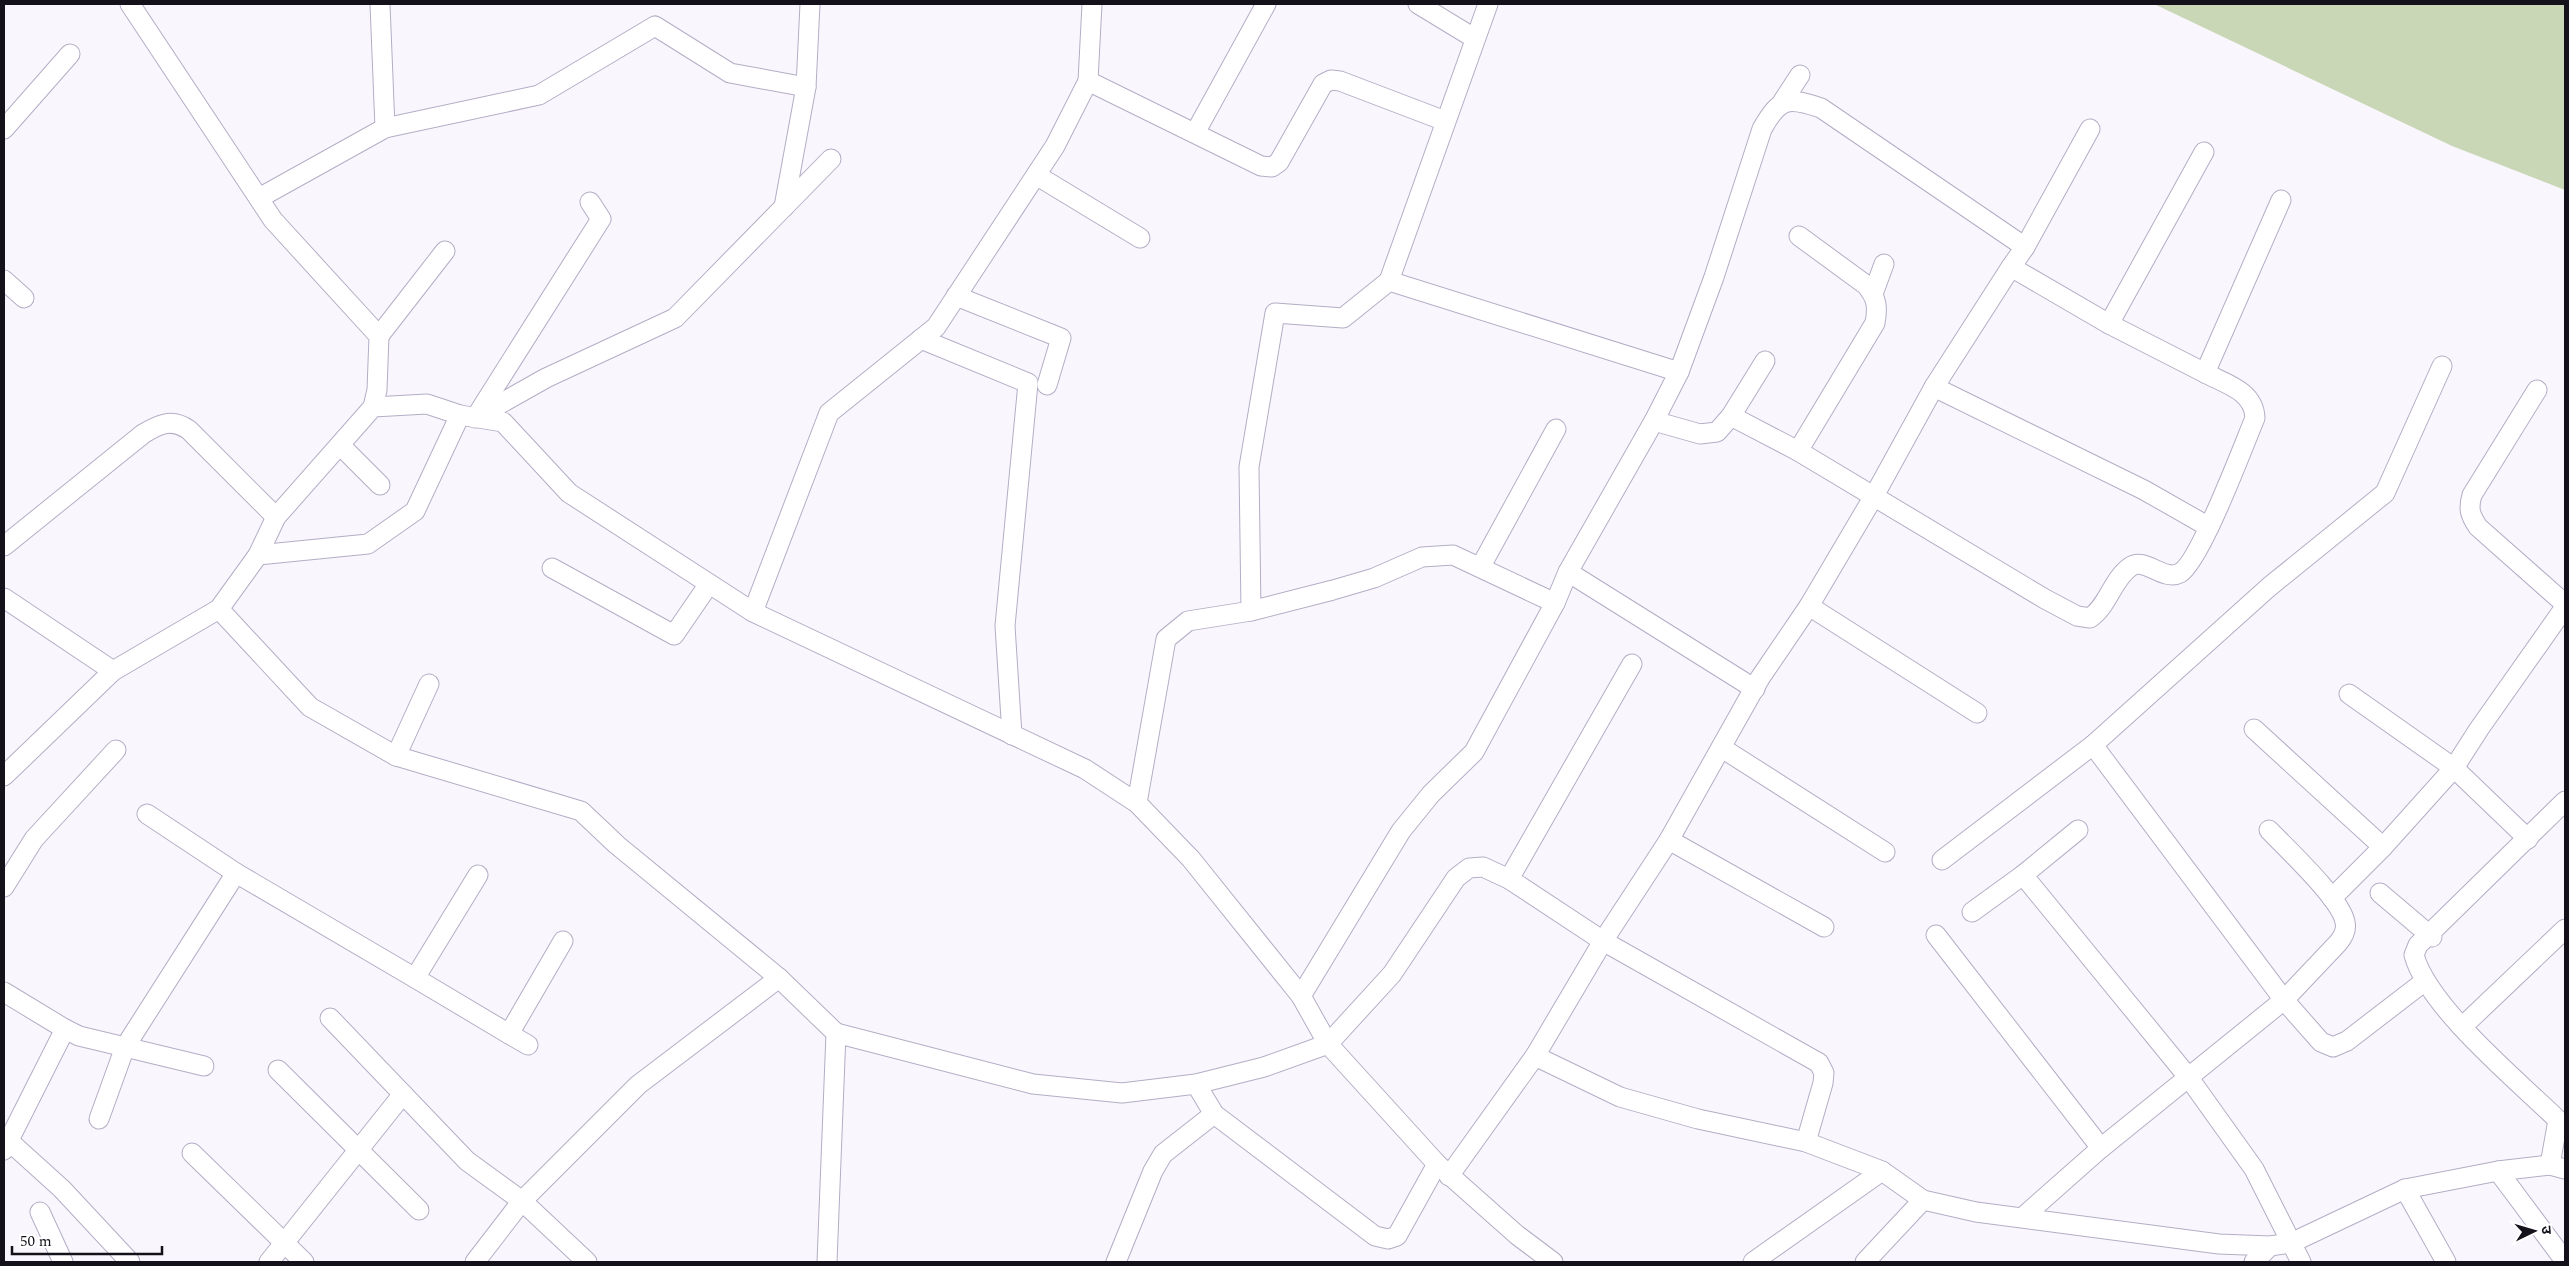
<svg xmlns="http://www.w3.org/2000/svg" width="2569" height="1266" viewBox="0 0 2569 1266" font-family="Spectral,'Noto Sans Devanagari',serif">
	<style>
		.green { fill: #cad7b7 }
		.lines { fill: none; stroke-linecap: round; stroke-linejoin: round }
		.street-casing { stroke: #b4adc6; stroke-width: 21 }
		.street { stroke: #fff; stroke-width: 19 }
	</style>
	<rect width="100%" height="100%" fill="#f9f7fd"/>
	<polygon class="green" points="2154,4 2565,4 2565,190 2452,146"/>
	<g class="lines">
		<g class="street-casing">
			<g id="street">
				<polyline points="130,4 273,220 379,336 377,390 373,407"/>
				<polyline points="380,4 385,128"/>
				<polyline points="1418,4 1474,38"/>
				<polyline points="1088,81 1261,166 1272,167 1279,162 1323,84 1331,80 1340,81 1445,121"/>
				<polyline points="1783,101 1800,75"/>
				<polyline points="4,129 70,54"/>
				<polyline points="2090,129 2025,247 2011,267 2109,324 2205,373 2281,200"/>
				<polyline points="1195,133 1266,4"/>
				<polyline points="1036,175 1140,238"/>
				<polyline points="259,198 385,128 539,95 655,26 730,73 806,87"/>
				<polyline points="784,207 806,87 810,4"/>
				<polyline points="4,280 24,298"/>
				<polyline points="1389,281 1488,4"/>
				<polyline points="1873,294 1884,264"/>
				<polyline points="956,296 1061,338 1047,385"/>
				<polyline points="2109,324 2204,152"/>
				<polyline points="379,336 445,251"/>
				<polyline points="921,339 1028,383 1005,626 1012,735"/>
				<polyline points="1934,387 2011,267"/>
				<path d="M2537,390L2472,495C2468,509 2470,515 2478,527L2565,604"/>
				<polyline points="477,415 601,219 590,202"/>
				<path d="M1731,416L1798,451L2045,599L2077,616L2090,618C2108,606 2112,580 2130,567C2145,556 2163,582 2180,573C2200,562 2244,444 2255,418C2254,391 2226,384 2205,373"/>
				<polyline points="475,418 546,378 675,318 831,159"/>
				<polyline points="1654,421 1700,434 1717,432 1731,416 1765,361"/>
				<polyline points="340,445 380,485"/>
				<path d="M1798,451L1875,323C1878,307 1877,298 1866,285L1799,236"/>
				<path d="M4,546L143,434C159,424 172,418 189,430L276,517"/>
				<polyline points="258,555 368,544 415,511 460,415"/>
				<polyline points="1481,566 1556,429"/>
				<polyline points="552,568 674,635 709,584"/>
				<polyline points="1568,572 1755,689"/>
				<polyline points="4,598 113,671"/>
				<polyline points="1809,606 1977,713"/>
				<polyline points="219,609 310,707 396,756 581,811 617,845 779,978 836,1033"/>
				<polyline points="1251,611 1249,467 1275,313 1343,318 1389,281 1679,372"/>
				<polyline points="753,612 829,413 936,327 1055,146 1088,81 1092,4"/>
				<polyline points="2349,694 2454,768 2528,839"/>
				<polyline points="2254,729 2383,847"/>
				<polyline points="1722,748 1885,852"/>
				<polyline points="396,756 429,684"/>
				<polyline points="4,776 113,671 219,609 258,555 276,517 373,407 427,404 460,415 503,422 569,493 753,612 1085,769 1137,803 1191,859 1301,996 1328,1044 1437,1164 1517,1235 1553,1262"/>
				<polyline points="1137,803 1166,639 1188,621 1251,611 1333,590 1374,578 1422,557 1453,555 1555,603"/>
				<polyline points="147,814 236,873 415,978"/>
				<path d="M2269,830C2287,849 2341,899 2345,922C2347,930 2343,937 2338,943L2284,1000L2321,1042L2333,1047L2347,1041L2425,981"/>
				<polyline points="1669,840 1824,927"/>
				<polyline points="1942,860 2093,745 2269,587 2385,493 2442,366"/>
				<polyline points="478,875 415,978 509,1034 563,941"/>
				<polyline points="2023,875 2189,1078 2254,1169 2301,1262"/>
				<polyline points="1509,879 1632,664"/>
				<polyline points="4,887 34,839 116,750"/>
				<polyline points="2380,893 2432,937"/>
				<polyline points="2332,898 2383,847 2454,768 2479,729 2565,607"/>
				<polyline points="1972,912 2023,875 2078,830"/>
				<polyline points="1936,935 2101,1148"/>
				<polyline points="4,992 65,1029"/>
				<path d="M1301,996L1401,831L1431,794L1474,752L1555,603L1568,572L1654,421L1679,372L1714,277L1762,129C1780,97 1788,97 1821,108L2025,247"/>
				<polyline points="330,1018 467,1161 522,1201 587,1262"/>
				<polyline points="2462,1027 2565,929"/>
				<polyline points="509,1034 528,1045"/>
				<polyline points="1535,1056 1620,1097 1698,1119 1806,1142 1882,1171 1923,1200 1976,1212 2219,1244 2270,1246 2291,1243 2405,1189 2498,1171 2550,1165 2565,1169"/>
				<polyline points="278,1070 419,1210"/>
				<polyline points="1196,1084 1214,1114 1375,1236 1388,1239 1397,1236 1437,1164"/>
				<polyline points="99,1119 125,1047 204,1066"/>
				<polyline points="10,1142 62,1189 130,1262"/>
				<polyline points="4,1150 65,1029 79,1036 125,1047 236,873"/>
				<polyline points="192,1153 304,1262"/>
				<path d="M2550,1165L2558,1120C2518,1081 2428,1007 2414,955L2418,945L2565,801"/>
				<polyline points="2498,1171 2565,1261"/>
				<polyline points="1449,1176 1535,1056 1603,941 1669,840 1760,678 1809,606 1874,496 1934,387 2144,490 2209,527"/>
				<polyline points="2405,1189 2446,1262"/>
				<polyline points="40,1212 63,1262"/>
				<polyline points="2023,1217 2101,1148 2284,1000 2093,745"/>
				<polyline points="269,1262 403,1094"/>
				<polyline points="475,1262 522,1201 638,1085 779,978"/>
				<polyline points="827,1262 836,1033 1033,1084 1122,1093 1196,1084 1264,1067 1328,1044 1392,974 1456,878 1469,868 1483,867 1509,879 1603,941 1819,1063 1824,1073 1823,1083 1806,1142"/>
				<polyline points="1116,1262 1153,1171 1163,1154 1214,1114"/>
				<polyline points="1753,1262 1882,1171"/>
				<polyline points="1865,1262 1923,1200"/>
				<polyline points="2254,1262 2270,1246"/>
			</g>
		</g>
		<use href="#street" class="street"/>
	</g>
	<rect width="2569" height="1266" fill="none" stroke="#14111a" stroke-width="10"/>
	<g transform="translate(2534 1231) rotate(85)" stroke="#ffffff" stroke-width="4" paint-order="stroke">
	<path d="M0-4L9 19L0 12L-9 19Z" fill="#14111a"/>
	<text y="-8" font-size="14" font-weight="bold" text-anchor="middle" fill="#14111a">उ</text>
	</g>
	<path d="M12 1246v8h150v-8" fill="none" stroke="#14111a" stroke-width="2.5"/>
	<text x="20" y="1246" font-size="15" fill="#14111a" stroke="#ffffff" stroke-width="4" paint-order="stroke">50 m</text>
</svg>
